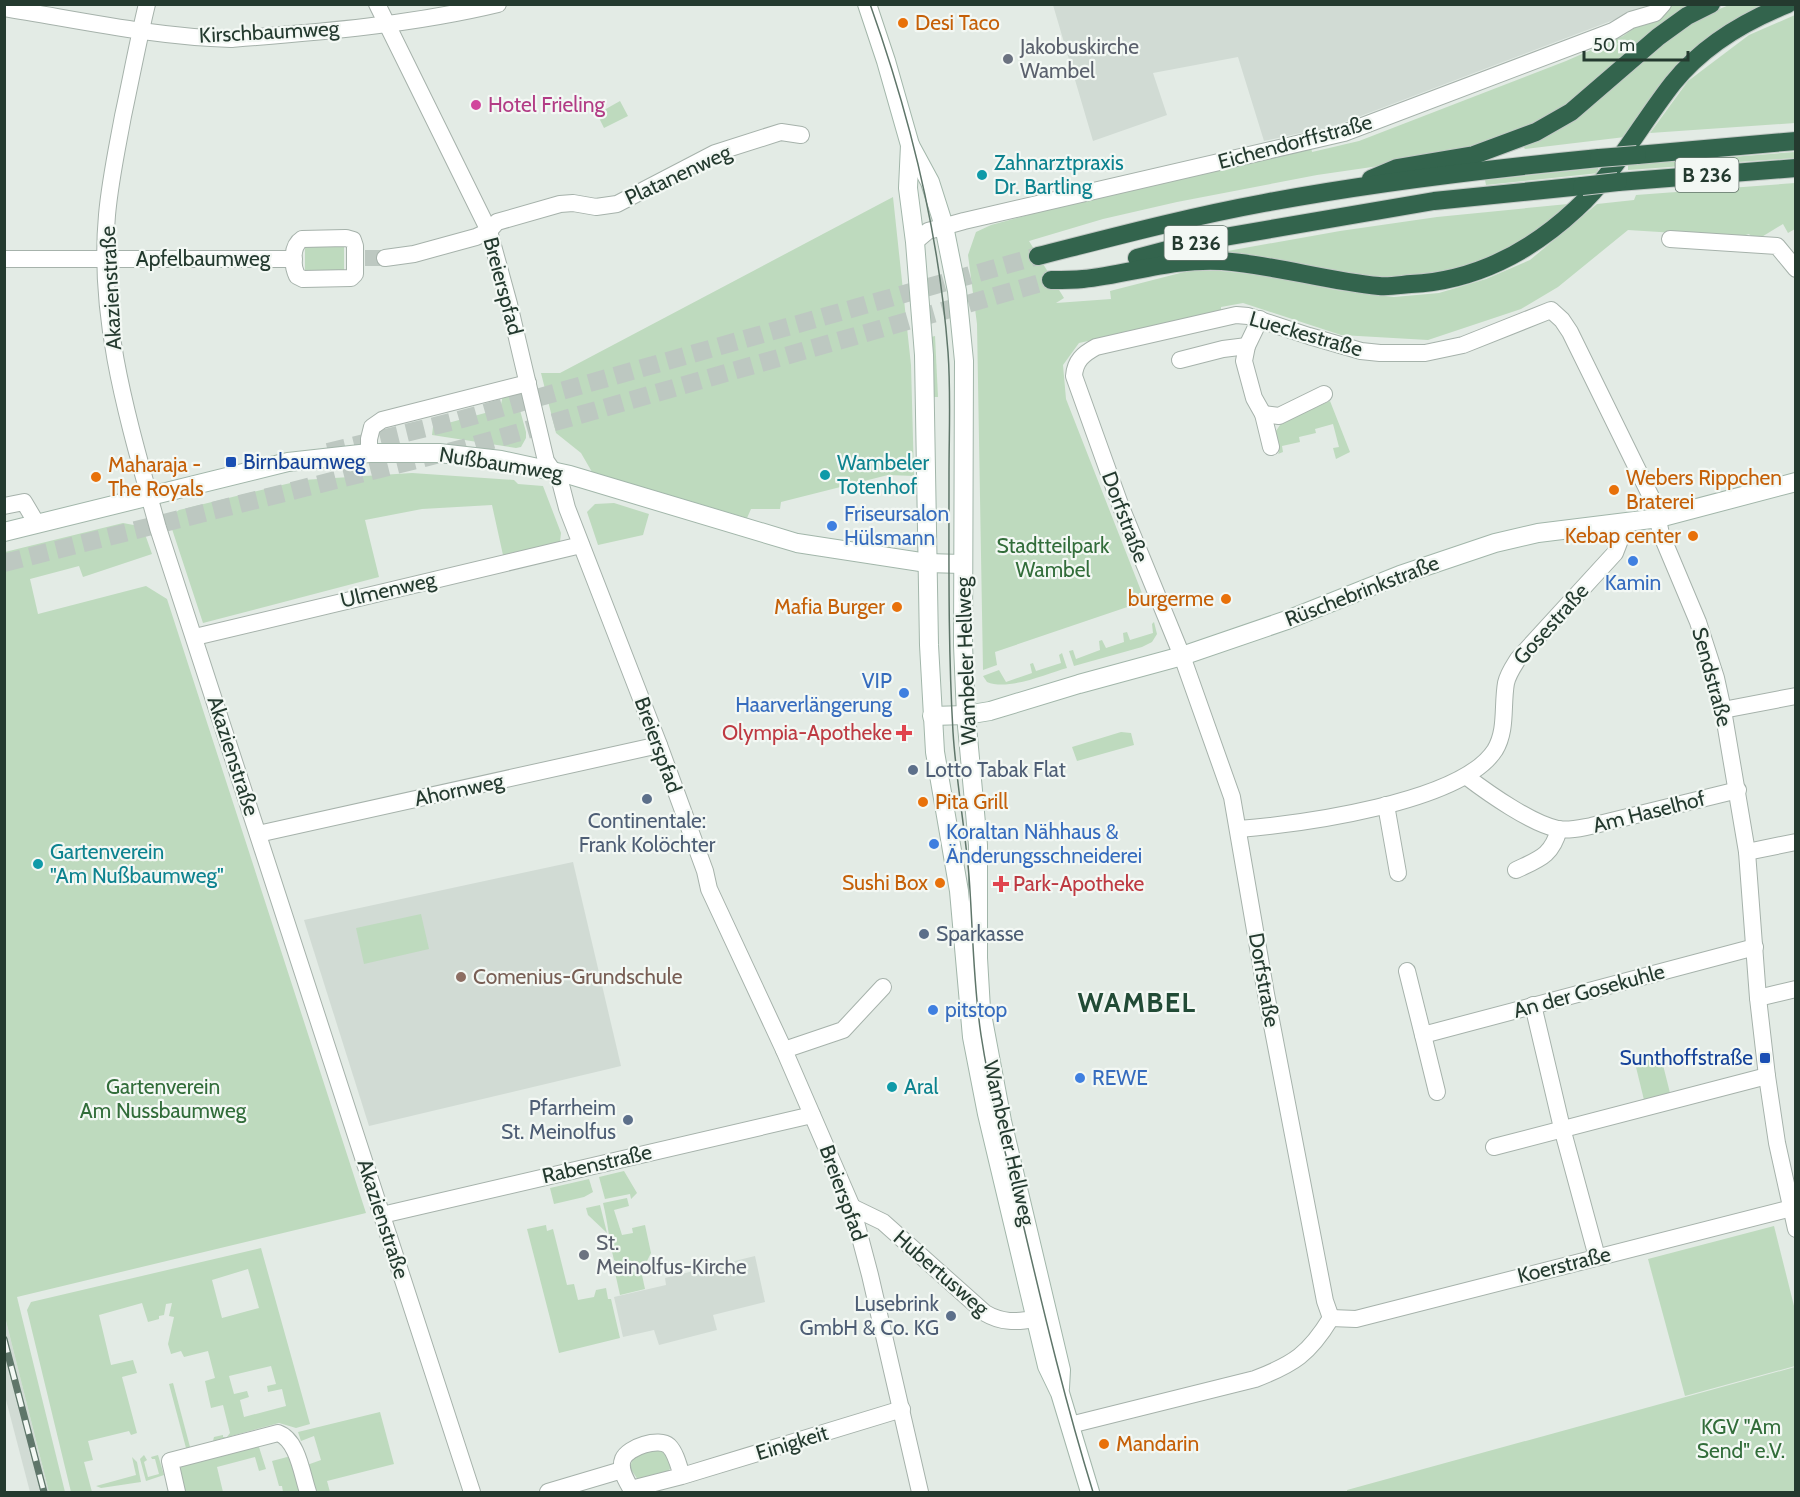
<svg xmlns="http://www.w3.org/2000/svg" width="1800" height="1497" viewBox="0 0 1800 1497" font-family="Cabin,sans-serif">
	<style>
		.built { fill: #d1dbd4 }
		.green { fill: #bedabe; fill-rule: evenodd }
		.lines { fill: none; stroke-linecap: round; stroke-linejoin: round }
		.street-tunnel { stroke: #bdc8c1; stroke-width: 16; stroke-dasharray: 16 8; stroke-linecap: butt }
		.highway-tunnel { stroke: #bdc8c1; stroke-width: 18; stroke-dasharray: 18 9; stroke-linecap: butt }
		.street-casing { stroke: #a6b2ab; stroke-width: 18 }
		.secondary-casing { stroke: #a2b6aa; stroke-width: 20 }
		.highway-casing { stroke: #c2c8c5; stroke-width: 20 }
		.street { stroke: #fff; stroke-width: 16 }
		.secondary { stroke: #fff; stroke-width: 18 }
		.highway { stroke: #33644d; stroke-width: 18 }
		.tram { stroke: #5f766a; stroke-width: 1.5 }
		.rail-casing { stroke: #5f766a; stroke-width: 7 }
		.rail { stroke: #f3f8f4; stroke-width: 4.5; stroke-dasharray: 14; stroke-linecap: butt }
		.highway-bridge-casing { stroke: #c2c8c5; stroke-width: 20; stroke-linecap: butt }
		.highway-bridge { stroke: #33644d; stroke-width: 18 }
		.food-dot { fill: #e8710a; stroke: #f3f8f4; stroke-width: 2 }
		.worship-dot { fill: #6b7280; stroke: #f3f8f4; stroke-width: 2 }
		.hotel-dot { fill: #d1479c; stroke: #f3f8f4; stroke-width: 2 }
		.culture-dot { fill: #0f9aa8; stroke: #f3f8f4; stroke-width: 2 }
		.transit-dot { fill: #1a4fb4; stroke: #f3f8f4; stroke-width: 2 }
		.shop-dot { fill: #3f7fe0; stroke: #f3f8f4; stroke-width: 2 }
		.health-dot { fill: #e0444e; stroke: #f3f8f4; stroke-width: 2 }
		.service-dot { fill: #5c6f8a; stroke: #f3f8f4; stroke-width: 2 }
		.education-dot { fill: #8d6e63; stroke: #f3f8f4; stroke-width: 2 }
		.labels { text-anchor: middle; stroke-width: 4.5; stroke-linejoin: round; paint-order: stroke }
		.shield { fill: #f3f8f4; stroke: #62736a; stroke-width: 1.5 }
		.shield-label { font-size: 20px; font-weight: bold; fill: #243a2f }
		.food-label { font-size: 21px; fill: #c56008; stroke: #f3f8f4; text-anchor: start }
		.street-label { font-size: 21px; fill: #243a2f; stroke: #f3f8f4 }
		.worship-label { font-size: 21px; fill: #5b616d; stroke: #f3f8f4; text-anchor: start }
		.hotel-label { font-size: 21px; fill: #b23c85; stroke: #f3f8f4; text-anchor: start }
		.culture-label { font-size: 21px; fill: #0d838f; stroke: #f3f8f4; text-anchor: start }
		.transit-label { font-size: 21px; fill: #164399; stroke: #f3f8f4; text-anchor: start }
		.shop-label { font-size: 21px; fill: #366cbe; stroke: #f3f8f4; text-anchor: start }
		.park-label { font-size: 21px; fill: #326d3a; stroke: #f3f8f4 }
		.health-label { font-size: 21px; fill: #be3a42; stroke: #f3f8f4; text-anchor: end }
		.service-label { font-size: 21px; fill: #4e5e75; stroke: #f3f8f4; text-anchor: start }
		.education-label { font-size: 21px; fill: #785e54; stroke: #f3f8f4; text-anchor: start }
		.district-label { font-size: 27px; font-weight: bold; letter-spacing: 1.5px; fill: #224b36; stroke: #f3f8f4 }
	</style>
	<rect width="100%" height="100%" fill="#e3ebe5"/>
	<g class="built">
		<polygon points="1053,5 1653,5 1337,125 1264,141 1238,57 1153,73 1167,115 1093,141"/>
		<polygon points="573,862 621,1066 369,1126 304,920"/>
		<polygon points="755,1256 765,1302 713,1315 717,1330 659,1345 654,1330 623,1337 614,1297 666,1285 665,1278"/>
		<polygon points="4,1313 49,1492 30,1492 5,1396"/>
	</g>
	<g class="green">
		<polygon points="1668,5 1694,5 1568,104 1505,140 1420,160 1317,175 1177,202 1103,219 1029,241 1064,298 1056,303 1111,299 1110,291 1188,271 1221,271 1269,276 1336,290 1394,297 1439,293 1486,279 1530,260 1597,204 1634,200 1636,195 1795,183 1795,229 1788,233 1783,224 1755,241 1749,234 1739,237 1628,230 1558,287 1521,309 1428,340 1341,335 1243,303 1221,307 1221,311 1079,343 1063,365 1066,399 1145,601 995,652 997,665 983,670 977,324 968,255 976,232 991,225 1099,196 1311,147 1312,152 1359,141 1566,61 1623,36"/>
		<polygon points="1729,5 1768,5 1734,21 1625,137 1525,149 1523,146 1559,128 1675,32 1705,15"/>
		<polygon points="1795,15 1795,123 1650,133 1688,81 1749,35"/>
		<polygon points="620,101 628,116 604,128 597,114"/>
		<polygon points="1795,152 1795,158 1628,170 1628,165"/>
		<polygon points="1598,168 1599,173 1486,185 1485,180"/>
		<polygon points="893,197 911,365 914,476 888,475 781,502 780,509 751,509 747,518 592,472 581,453 556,433 541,373 560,373"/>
		<path d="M1568,204C1556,214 1545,224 1532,233C1501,255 1451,275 1413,277C1349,281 1284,263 1222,252L1340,231L1437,217Z"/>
		<polygon points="305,247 344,247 344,271 305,270"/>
		<polygon points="935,336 938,397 934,397 931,337"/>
		<polygon points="515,392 526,432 526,438 521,447 516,448 432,435 433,427 500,409 503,395"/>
		<polygon points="1330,401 1350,452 1336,459 1333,448 1339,447 1333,424 1315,429 1316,433 1299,437 1300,442 1282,446 1283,452 1278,454 1279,452 1276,431 1282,422"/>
		<polygon points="412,473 514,480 518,484 543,486 561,533 560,542 503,555 492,505 422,509 365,520 379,577 203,623 172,529 172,515 179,510 303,480"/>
		<polygon points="614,503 649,514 643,535 598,545 587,512 595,504"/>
		<polygon points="123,523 139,526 146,537 152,554 83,577 79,566 30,579 38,614 146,586 167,599 366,1213 17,1297 65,1492 49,1492 4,1313 5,552"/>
		<polygon points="1154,622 1157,634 1152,642 1142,647 1074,666 1069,651 1073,650 1076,659 1100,650 1099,641 1102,640 1106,648 1124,642 1123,633 1127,632 1130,640 1153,633 1152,624"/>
		<path d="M1062,653L1067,668C1046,674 1008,691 987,682L983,676L999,670L1006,682L1032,673L1030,664L1033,663L1036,671L1061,663L1059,655Z"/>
		<polygon points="1121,732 1131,733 1134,745 1077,761 1072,747"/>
		<polygon points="421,914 429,949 364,964 356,928"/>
		<polygon points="1661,1057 1670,1093 1644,1100 1635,1063"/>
		<polygon points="624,1171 637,1193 631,1199 630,1194 605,1199 599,1177"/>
		<polygon points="589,1179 593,1192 584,1197 554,1204 550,1188"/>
		<path d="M627,1198L629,1206L614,1210L622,1235L633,1233L632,1228L645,1225L651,1253L641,1273L614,1260C609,1241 608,1223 603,1203Z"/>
		<polygon points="600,1205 607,1233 588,1215 586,1208"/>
		<polygon points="546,1225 547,1231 553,1229 567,1285 574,1284 578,1300 594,1297 596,1290 606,1288 608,1299 611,1299 620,1338 559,1353 527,1229"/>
		<polygon points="1774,1226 1795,1310 1795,1366 1685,1396 1648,1259"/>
		<path d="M261,1248L310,1424L296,1428L279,1423L213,1441L214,1437L223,1435V1437H227L230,1433L223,1405L211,1408L205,1381L215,1378L208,1351L184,1357L181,1351L171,1354L168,1344L174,1317L169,1316L172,1303L166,1304L164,1315L159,1316V1319L148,1322L142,1303L99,1315L111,1365L133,1360L137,1373L122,1377L137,1433L131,1435L129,1431L88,1441L93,1460L84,1462L92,1492H71L27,1310L31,1302ZM248,1269L259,1308L222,1318L212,1280ZM271,1366L276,1384L267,1386L268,1392L282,1389L286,1406L244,1417L240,1400L249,1397L247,1391L234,1394L229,1376Z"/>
		<polygon points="621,1267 642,1275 645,1289 620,1295 614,1268"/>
		<polygon points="1795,1367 1795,1492 1347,1492 1347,1490"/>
		<polygon points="173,1383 190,1447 186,1448 169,1384"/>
		<polygon points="380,1412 394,1464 327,1481 330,1492 317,1492 307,1465 321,1460 314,1436 301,1441 298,1432"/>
		<polygon points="258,1444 266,1469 259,1471 255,1457 217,1467 223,1492 183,1492 179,1470 182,1465"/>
		<path d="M662,1447L672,1465C667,1478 650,1477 638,1480L630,1468L633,1457Z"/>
		<polygon points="144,1455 147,1460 144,1462 148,1477 159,1474 155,1459 152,1459 151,1457 158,1455 164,1475 146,1481 140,1459"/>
		<polygon points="291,1456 301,1492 283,1492 282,1486 279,1486 272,1461"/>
		<polygon points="132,1457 137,1462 141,1482 101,1488 96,1486 136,1475"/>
	</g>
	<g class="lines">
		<polyline class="street-tunnel" points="365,258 385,258"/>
		<g class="highway-tunnel">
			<polyline points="328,452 459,420 1038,256"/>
			<polyline points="4,563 464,448 1051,280"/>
		</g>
		<g class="street-casing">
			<g id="street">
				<path d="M147,4C138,41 131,79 123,116C117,149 110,181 107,215C97,322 130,426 158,528L472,1492"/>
				<polyline points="377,4 489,231 509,304 546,461 560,481 567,508 659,745 705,871 709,889 784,1050 852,1207 870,1275 920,1492"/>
				<path d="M4,8C79,20 155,37 231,39C320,32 411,25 498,4"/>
				<path d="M346,238L353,240L355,246V274L351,278L303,279L297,276C292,265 291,246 302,239Z"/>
				<polyline points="1670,239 1777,246 1796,269"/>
				<polyline points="915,242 928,231 964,221 1344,133 1613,31 1631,20 1655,13 1663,4"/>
				<polyline points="385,258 414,254 476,237 489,231 497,222 560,204 573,203 596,207 617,204 715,153 781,132 801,135"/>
				<polyline points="4,259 294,259"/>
				<polyline points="1260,319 1247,346 1244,361 1254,398 1263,414 1271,447"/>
				<polyline points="1180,360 1223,349 1247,346"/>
				<polyline points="1263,414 1279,416 1324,394"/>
				<polyline points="369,453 369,439 372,427 382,420 528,383"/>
				<polyline points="4,506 24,502 37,524"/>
				<polyline points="195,637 581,545"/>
				<polyline points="1723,710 1796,696"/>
				<path d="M1467,777C1488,793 1532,824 1558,829C1569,831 1580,828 1591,826L1738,790"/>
				<polyline points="1386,805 1398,873"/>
				<path d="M1239,829C1300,824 1461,803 1495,750C1507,730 1502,706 1506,683C1508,674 1513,667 1518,659L1615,553L1620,540L1619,524"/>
				<polyline points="258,834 659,745"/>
				<polyline points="1747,852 1796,842"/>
				<path d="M1516,870C1539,859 1552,856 1559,829"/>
				<polyline points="1407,971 1423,1035 1755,947"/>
				<polyline points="1758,998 1796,989"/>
				<polyline points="1533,1005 1562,1128 1597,1257"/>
				<polyline points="1423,1035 1437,1092"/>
				<polyline points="784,1050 843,1030 883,987"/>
				<polyline points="1494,1147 1767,1076"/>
				<path d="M852,1207L883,1222L985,1313C1002,1323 1016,1322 1035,1319"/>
				<polyline points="382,1215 812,1115"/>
				<path d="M1331,1318L1325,1301L1266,994L1232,797L1182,656L1121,507L1074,376C1075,361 1083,354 1096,347L1236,315L1248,316L1309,336L1361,351L1380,353H1425L1463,345L1551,310L1562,320L1570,332L1655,505L1661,534L1698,622L1716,678L1723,710L1747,852L1758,998L1767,1076L1777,1143L1796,1229"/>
				<polyline points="1331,1318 1356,1319 1796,1207"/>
				<path d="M1070,1425L1255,1379C1294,1364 1309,1354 1331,1318"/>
				<path d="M682,1476C679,1467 676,1453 669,1446C659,1437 628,1447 623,1459C619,1469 626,1480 631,1489L682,1476L902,1409"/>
				<path d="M177,1492L170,1461L278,1433C298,1440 302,1475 308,1492"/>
				<polyline points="548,1492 622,1470"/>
			</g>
		</g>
		<g class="secondary-casing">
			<g id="secondary">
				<polyline points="867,4 886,61 910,145 908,188 915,242 924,355 929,645 935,752 959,891 972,1037 987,1114 1047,1366 1060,1393 1090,1492"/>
				<polyline points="910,145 930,182 944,226 957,291 964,361 963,645 966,715 978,845 978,958 981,1009 1002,1121 1061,1370 1060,1388"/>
				<polyline points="4,532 288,462 369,453 439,453 501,460 570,475 797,543 927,563 962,564"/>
				<polyline points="932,716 966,715 990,711 1079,684 1182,656 1287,620 1400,575 1495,543 1538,533 1659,518 1796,482"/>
			</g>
		</g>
		<g class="highway-casing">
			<g id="highway">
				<polyline points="1637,155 1796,141"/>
				<polyline points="1371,179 1397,168 1474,155 1536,132 1571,112 1658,37 1687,16 1711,4"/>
				<polyline points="1618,182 1796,168"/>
				<path d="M1038,256C1113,237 1188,217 1264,203C1375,182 1487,169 1599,158"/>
				<polyline points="1137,258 1201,241 1434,201 1582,186"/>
				<path d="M1051,280C1062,280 1073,280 1083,279C1130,274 1174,258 1222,261C1275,265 1326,281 1379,286C1389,287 1400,285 1411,284C1474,281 1530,252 1576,209C1615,173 1640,125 1673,83C1702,47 1745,21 1788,4"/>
			</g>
		</g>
		<use href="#street" class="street"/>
		<use href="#secondary" class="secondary"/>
		<use href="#highway" class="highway"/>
		<path class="tram" d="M870,4C910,116 939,233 948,352C951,393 949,433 949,474C949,560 948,646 953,732C956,780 965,828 969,876C973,929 973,982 981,1035C991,1100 1008,1164 1024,1228C1045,1317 1066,1405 1093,1492"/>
		<g class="rail-casing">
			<polyline id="rail" points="4,1339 44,1492"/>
		</g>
		<use href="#rail" class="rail"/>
		<g class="highway-bridge-casing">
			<g id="highway-bridge">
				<polyline points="1599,158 1637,155"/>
				<polyline points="1582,186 1618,182"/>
			</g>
		</g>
		<use href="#highway-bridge" class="highway-bridge"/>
	</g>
	<g class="food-dot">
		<circle cx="903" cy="23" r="6"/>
		<circle cx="96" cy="477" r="6"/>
		<circle cx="1614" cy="490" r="6"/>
		<circle cx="1693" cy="536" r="6"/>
		<circle cx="1226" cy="599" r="6"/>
		<circle cx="897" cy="607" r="6"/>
		<circle cx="923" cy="802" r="6"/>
		<circle cx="940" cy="883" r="6"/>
		<circle cx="1104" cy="1444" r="6"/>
	</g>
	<g class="worship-dot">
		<circle cx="1008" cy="59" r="6"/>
		<circle cx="584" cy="1255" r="6"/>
	</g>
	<circle class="hotel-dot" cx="476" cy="105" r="6"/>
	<g class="culture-dot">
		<circle cx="982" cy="175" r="6"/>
		<circle cx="825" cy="475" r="6"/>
		<circle cx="38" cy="864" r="6"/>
		<circle cx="892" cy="1087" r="6"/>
	</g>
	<g class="transit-dot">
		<rect x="225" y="456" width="12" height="12" rx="3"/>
		<rect x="1759" y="1052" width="12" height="12" rx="3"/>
	</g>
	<g class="shop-dot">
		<circle cx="832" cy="526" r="6"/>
		<circle cx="1633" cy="561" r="6"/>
		<circle cx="904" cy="693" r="6"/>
		<circle cx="934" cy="844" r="6"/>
		<circle cx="933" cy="1010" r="6"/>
		<circle cx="1080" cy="1078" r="6"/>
	</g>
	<g class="health-dot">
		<path d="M901 724h6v6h6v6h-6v6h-6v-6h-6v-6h6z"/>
		<path d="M998 875h6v6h6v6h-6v6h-6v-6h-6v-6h6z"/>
	</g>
	<g class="service-dot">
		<circle cx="913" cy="770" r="6"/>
		<circle cx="647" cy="799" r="6"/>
		<circle cx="924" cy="934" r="6"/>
		<circle cx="628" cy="1120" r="6"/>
		<circle cx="951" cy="1316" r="6"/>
	</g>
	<circle class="education-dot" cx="461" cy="977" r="6"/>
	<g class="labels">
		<g class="shield">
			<rect x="1675.5" y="158" width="63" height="34" rx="4.5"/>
			<rect x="1164.5" y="226" width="63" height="34" rx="4.5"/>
		</g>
		<g class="shield-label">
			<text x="1707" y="182">B 236</text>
			<text x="1196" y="250">B 236</text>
		</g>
		<g class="food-label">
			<text x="915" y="30">Desi Taco</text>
			<text x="108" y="472">Maharaja -<tspan x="108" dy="24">The Royals</tspan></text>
			<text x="1626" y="485">Webers Rippchen<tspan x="1626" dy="24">Braterei</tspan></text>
			<text x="1681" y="543" text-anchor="end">Kebap center</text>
			<text x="1214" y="606" text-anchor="end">burgerme</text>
			<text x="885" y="614" text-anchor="end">Mafia Burger</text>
			<text x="935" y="809">Pita Grill</text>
			<text x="928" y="890" text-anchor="end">Sushi Box</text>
			<text x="1116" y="1451">Mandarin</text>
		</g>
		<g class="street-label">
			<text transform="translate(269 32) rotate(-3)" y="7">Kirschbaumweg</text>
			<text transform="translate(1295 142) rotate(-15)" y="7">Eichendorffstraße</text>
			<text transform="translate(678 175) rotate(-25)" y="7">Platanenweg</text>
			<text x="203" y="266">Apfelbaumweg</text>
			<text transform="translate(503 286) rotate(75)" y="7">Breierspfad</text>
			<text transform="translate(111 288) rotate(-93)" y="7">Akazienstraße</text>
			<text transform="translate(1306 334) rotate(16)" y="7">Lueckestraße</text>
			<text transform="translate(501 464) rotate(9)" y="7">Nußbaumweg</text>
			<text transform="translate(1125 517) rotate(69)" y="7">Dorfstraße</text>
			<text transform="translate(388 590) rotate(-13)" y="7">Ulmenweg</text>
			<text transform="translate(1362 591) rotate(-21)" y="7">Rüschebrinkstraße</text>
			<text transform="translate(1551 624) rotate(-48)" y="7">Gosestraße</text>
			<text transform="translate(966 661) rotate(-92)" y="7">Wambeler Hellweg</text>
			<text transform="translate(1712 677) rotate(75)" y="7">Sendstraße</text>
			<text transform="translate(658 745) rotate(70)" y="7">Breierspfad</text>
			<text transform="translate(233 756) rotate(72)" y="7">Akazienstraße</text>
			<text transform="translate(459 790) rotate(-12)" y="7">Ahornweg</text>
			<text transform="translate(1649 812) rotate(-14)" y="7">Am Haselhof</text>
			<text transform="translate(1264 980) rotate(80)" y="7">Dorfstraße</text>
			<text transform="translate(1589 991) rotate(-15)" y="7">An der Gosekuhle</text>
			<text transform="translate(1009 1143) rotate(77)" y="7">Wambeler Hellweg</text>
			<text transform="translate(597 1164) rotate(-13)" y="7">Rabenstraße</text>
			<text transform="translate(843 1193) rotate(70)" y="7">Breierspfad</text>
			<text transform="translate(383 1219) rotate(72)" y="7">Akazienstraße</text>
			<text transform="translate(1564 1265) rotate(-14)" y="7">Koerstraße</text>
			<text transform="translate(941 1273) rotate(41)" y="7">Hubertusweg</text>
			<text transform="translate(792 1443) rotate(-17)" y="7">Einigkeit</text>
		</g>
		<g class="worship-label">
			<text x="1020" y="54">Jakobuskirche<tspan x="1020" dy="24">Wambel</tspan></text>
			<text x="596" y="1250">St.<tspan x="596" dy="24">Meinolfus-Kirche</tspan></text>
		</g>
		<g class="hotel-label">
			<text x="488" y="112">Hotel Frieling</text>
		</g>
		<g class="culture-label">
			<text x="994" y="170">Zahnarztpraxis<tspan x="994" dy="24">Dr. Bartling</tspan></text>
			<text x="837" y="470">Wambeler<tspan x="837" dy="24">Totenhof</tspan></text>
			<text x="50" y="859">Gartenverein<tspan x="50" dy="24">"Am Nußbaumweg"</tspan></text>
			<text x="904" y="1094">Aral</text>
		</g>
		<g class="transit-label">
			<text x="243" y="469">Birnbaumweg</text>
			<text x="1753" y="1065" text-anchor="end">Sunthoffstraße</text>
		</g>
		<g class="shop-label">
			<text x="844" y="521">Friseursalon<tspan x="844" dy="24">Hülsmann</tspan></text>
			<text x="1633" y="590" text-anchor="middle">Kamin</text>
			<text x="892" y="688" text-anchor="end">VIP<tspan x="892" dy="24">Haarverlängerung</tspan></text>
			<text x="946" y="839">Koraltan Nähhaus &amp;<tspan x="946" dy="24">Änderungsschneiderei</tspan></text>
			<text x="945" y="1017">pitstop</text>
			<text x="1092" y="1085">REWE</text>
		</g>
		<g class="park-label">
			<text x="1053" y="553">Stadtteilpark<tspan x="1053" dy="24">Wambel</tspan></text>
			<text x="163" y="1094">Gartenverein<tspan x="163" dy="24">Am Nussbaumweg</tspan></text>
			<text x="1741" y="1434">KGV "Am<tspan x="1741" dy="24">Send" e.V.</tspan></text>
		</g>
		<g class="health-label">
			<text x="892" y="740">Olympia-Apotheke</text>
			<text x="1013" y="891" text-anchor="start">Park-Apotheke</text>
		</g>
		<g class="service-label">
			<text x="925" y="777">Lotto Tabak Flat</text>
			<text x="647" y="828" text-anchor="middle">Continentale:<tspan x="647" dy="24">Frank Kolöchter</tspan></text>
			<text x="936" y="941">Sparkasse</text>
			<text x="616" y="1115" text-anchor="end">Pfarrheim<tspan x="616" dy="24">St. Meinolfus</tspan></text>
			<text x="939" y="1311" text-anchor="end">Lusebrink<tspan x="939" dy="24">GmbH &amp; Co. KG</tspan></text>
		</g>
		<g class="education-label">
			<text x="473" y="984">Comenius-Grundschule</text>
		</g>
		<g class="district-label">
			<text x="1137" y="1012">WAMBEL</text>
		</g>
	</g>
	<rect width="1800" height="1497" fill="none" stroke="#243a2f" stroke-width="12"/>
	<path d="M1584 51v9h104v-9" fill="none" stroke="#243a2f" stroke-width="3"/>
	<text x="1593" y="51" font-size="18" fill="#243a2f" stroke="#f3f8f4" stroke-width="4.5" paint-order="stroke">50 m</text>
</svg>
